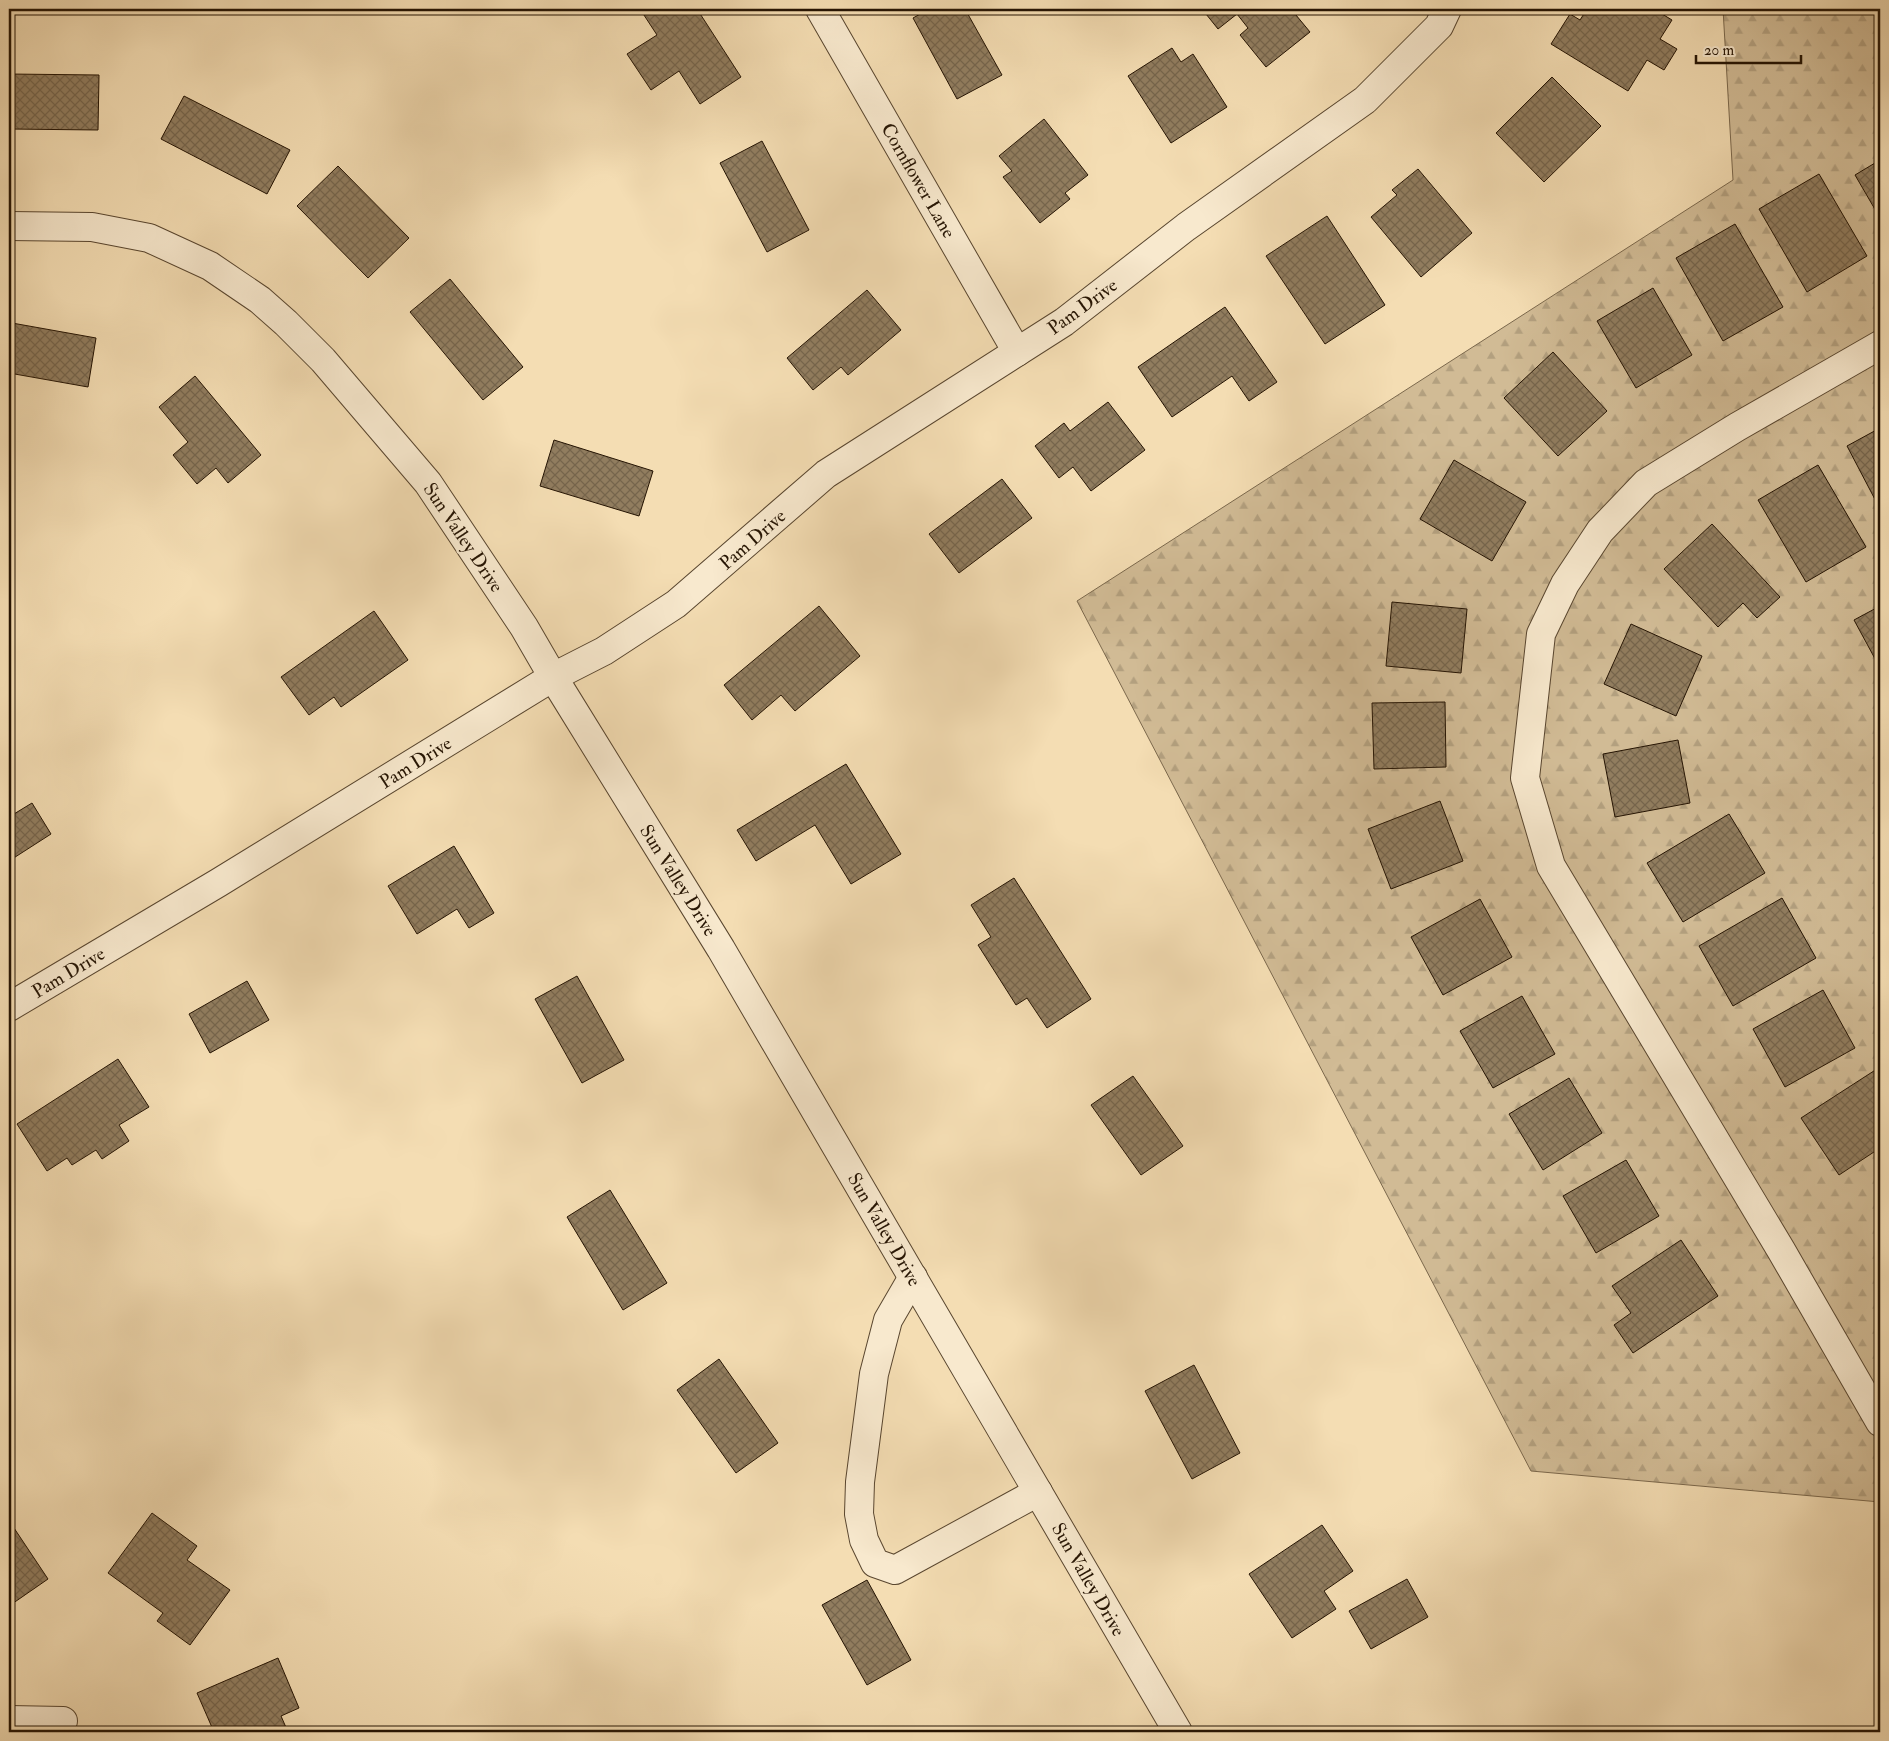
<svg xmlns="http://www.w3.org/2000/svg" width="1889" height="1741" viewBox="0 0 1889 1741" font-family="'IM FELL Double Pica',serif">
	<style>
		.forest { fill: url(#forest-firs); stroke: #7b684c }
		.building { fill: url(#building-cross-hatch); stroke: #251403 }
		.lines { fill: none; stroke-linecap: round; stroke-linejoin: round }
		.street-casing { stroke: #59462f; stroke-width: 30 }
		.street { stroke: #f8e9ce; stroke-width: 28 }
		.labels { text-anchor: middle; stroke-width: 4.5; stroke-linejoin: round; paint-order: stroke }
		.street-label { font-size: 19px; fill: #251403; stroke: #f8e9ce }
	</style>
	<defs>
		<pattern id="forest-firs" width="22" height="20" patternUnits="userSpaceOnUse" patternTransform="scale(1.25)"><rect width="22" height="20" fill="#d1bb95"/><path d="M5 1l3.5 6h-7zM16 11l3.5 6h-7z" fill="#b3a07f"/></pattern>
		<pattern id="building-cross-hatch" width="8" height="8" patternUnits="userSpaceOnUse" patternTransform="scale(1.25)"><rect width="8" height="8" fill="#917d5f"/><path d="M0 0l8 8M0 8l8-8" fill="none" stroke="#76654c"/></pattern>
	</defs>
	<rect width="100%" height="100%" fill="#f4ddb3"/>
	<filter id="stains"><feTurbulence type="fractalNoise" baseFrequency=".004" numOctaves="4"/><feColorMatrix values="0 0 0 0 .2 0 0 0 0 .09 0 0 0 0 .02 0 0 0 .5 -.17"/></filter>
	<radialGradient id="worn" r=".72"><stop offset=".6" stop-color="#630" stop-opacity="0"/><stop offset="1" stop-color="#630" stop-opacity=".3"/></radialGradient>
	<polygon class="forest" points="1723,9 1880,9 1880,1502 1531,1471 1077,601 1733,180"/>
	<g class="building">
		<polygon points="640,9 697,9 741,77 700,104 679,71 651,90 627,54 657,35"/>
		<polygon points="929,9 965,9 1002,75 957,99 913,18"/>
		<polygon points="1202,9 1291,9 1310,32 1266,67 1240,35 1248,28 1237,14 1218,29"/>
		<polygon points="1587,9 1654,9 1672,20 1660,39 1677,49 1664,70 1647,60 1628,91 1551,44 1570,14 1580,20"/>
		<polygon points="1172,48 1181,62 1193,54 1227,107 1171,143 1128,76"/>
		<polygon points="9,74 99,75 98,130 9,129"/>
		<polygon points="1552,77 1601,126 1544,182 1496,133"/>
		<polygon points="184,96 290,150 267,194 161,139"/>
		<polygon points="1044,119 1088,175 1065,193 1070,199 1040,223 1003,177 1012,171 999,156"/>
		<polygon points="762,141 809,230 767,252 720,163"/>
		<polygon points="1880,160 1880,218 1855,175"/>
		<polygon points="338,166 409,238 368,278 297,206"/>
		<polygon points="1418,169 1472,233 1421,277 1371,217 1397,195 1392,190"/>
		<polygon points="1819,174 1867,256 1807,292 1759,209"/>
		<polygon points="1327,216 1385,305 1325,344 1266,256"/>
		<polygon points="1735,224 1783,307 1723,341 1676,258"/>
		<polygon points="450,279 523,367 483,400 410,312"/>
		<polygon points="1653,288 1692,355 1636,388 1597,321"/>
		<polygon points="867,290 901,330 848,375 841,367 813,390 787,358"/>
		<polygon points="1225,307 1277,382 1249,401 1232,376 1172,417 1138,367"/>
		<polygon points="12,323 96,338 88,387 9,373 9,339"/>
		<polygon points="1553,352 1607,411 1558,456 1504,398"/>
		<polygon points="195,376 261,455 228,483 216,468 197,484 173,455 188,442 159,407"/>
		<polygon points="1108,402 1145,450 1091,491 1073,467 1059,478 1035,446 1064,423 1070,431"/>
		<polygon points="1880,428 1880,509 1847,446"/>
		<polygon points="554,440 653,471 639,516 540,486"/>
		<polygon points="1454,460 1526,502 1492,561 1420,519"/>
		<polygon points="1818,465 1866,547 1806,582 1758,500"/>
		<polygon points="1002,479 1032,518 959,573 929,534"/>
		<polygon points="1712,524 1780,597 1757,618 1743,603 1718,627 1664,569"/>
		<polygon points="1392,602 1467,609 1461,673 1386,666"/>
		<polygon points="819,606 860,656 795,711 781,695 752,720 724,685"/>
		<polygon points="1880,606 1880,668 1854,620"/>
		<polygon points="374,611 408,660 341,707 334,697 309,715 281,677"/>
		<polygon points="1631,624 1702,656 1676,716 1604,684"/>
		<polygon points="1445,702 1446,767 1374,769 1372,703"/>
		<polygon points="1678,740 1690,803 1615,817 1603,754"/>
		<polygon points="846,764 901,854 851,884 815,825 756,861 737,830"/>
		<polygon points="1440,801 1463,861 1391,889 1368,829"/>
		<polygon points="32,803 51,834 9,861 9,817"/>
		<polygon points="1729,814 1765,873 1683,922 1647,863"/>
		<polygon points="454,846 494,913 469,928 457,909 417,934 388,886"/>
		<polygon points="1014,878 1091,999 1047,1028 1027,998 1016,1005 978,945 991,937 971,905"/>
		<polygon points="1782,898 1816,958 1733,1006 1699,946"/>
		<polygon points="1480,899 1512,957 1443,995 1411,937"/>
		<polygon points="577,976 624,1060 582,1083 535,999"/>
		<polygon points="247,981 269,1020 210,1053 189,1014"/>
		<polygon points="1823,990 1855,1048 1785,1087 1753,1029"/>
		<polygon points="1522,996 1555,1054 1493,1088 1460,1031"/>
		<polygon points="118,1059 149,1107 119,1125 129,1141 102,1159 96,1150 72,1165 67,1158 47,1171 17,1124"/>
		<polygon points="1880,1067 1880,1148 1839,1175 1801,1118"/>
		<polygon points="1133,1076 1183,1146 1141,1175 1091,1105"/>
		<polygon points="1569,1078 1602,1133 1543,1170 1509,1114"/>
		<polygon points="1626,1160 1659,1216 1596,1253 1563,1196"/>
		<polygon points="610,1190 667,1283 623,1310 567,1217"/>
		<polygon points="1681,1240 1718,1296 1633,1353 1614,1325 1631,1313 1612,1286"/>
		<polygon points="719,1359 778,1443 736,1473 677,1390"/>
		<polygon points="1194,1365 1240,1453 1192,1479 1145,1391"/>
		<polygon points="152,1513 197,1546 187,1560 230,1590 190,1645 157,1621 163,1613 108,1573"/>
		<polygon points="1322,1525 1353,1571 1324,1591 1336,1609 1292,1638 1249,1574"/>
		<polygon points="14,1528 48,1579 9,1606 9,1532"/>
		<polygon points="1407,1579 1428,1617 1371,1649 1349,1611"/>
		<polygon points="867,1580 911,1660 867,1685 822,1605"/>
		<polygon points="278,1658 299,1708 281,1716 288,1732 214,1732 197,1693"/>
	</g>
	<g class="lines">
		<g class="street-casing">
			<g id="street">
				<polyline points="820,9 1017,352"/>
				<polyline points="9,226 92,227 149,238 210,266 260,300 286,323 323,360 428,483 524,627 553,677 721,949 1178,1732"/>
				<polyline points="1880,345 1737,427 1646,483 1600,531 1565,584 1541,634 1525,778 1551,866 1781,1250 1880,1422"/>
				<polyline points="9,1007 218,883 553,677 604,651 676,604 826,474 1064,322 1186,227 1365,100 1439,26 1447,9"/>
				<polyline points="913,1277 888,1320 874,1374 860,1482 859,1514 864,1540 875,1563 895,1570 1038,1492"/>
				<polyline points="9,1720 63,1721"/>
			</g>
		</g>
		<use href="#street" class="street"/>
	</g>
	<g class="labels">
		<g class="street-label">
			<text transform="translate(919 180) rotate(60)" y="7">Cornflower Lane</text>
			<text transform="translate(1082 306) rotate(-36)" y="7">Pam Drive</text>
			<text transform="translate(464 537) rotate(56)" y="7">Sun Valley Drive</text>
			<text transform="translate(752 539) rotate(-41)" y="7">Pam Drive</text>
			<text transform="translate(415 762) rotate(-32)" y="7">Pam Drive</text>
			<text transform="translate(679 880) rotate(58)" y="7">Sun Valley Drive</text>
			<text transform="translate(68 972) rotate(-31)" y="7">Pam Drive</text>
			<text transform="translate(885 1229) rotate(60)" y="7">Sun Valley Drive</text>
			<text transform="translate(1089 1579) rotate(60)" y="7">Sun Valley Drive</text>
		</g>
	</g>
	<rect width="1889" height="1741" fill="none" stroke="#f4ddb3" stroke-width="30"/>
	<rect x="10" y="10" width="1869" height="1721" fill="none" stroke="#251403" stroke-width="2.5"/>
	<rect x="15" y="15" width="1859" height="1711" fill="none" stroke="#251403"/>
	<path d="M1696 55v8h105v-8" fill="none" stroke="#251403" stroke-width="2.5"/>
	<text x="1704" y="55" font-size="15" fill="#251403" stroke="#f8e9ce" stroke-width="4" paint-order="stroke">20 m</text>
	<rect width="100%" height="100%" filter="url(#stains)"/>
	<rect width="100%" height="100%" fill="url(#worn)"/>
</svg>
